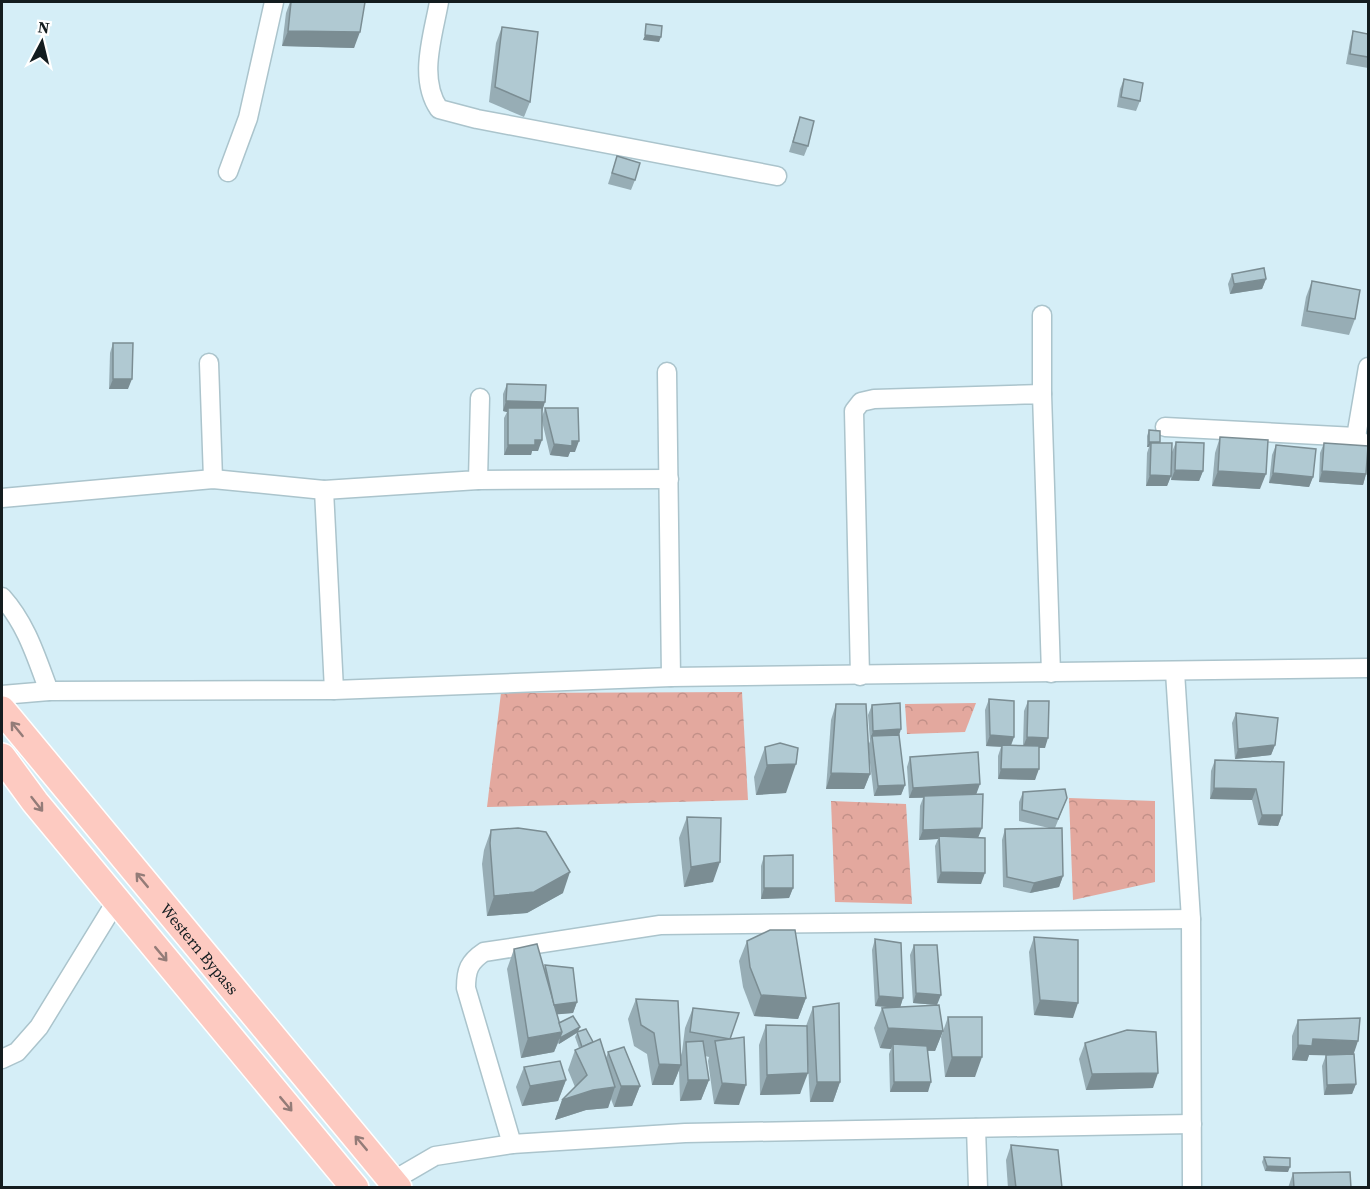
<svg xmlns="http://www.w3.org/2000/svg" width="1370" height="1189" viewBox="0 0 1370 1189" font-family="'Source Serif 4',serif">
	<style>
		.park { fill: url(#park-crowns) }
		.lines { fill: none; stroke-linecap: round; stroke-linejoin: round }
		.street-casing { stroke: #abc4cc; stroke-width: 21 }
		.primary-casing { stroke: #fff; stroke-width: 30 }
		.street { stroke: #fff; stroke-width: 18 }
		.primary { stroke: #fdcac1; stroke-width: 27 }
		.wall { fill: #97adb5 }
		.shaded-wall { fill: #7b8d93 }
		.building { fill: #b0c9d2; stroke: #7b8d93; stroke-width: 1.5 }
		.oneway { stroke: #947c78 }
		.labels { text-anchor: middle; stroke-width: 4.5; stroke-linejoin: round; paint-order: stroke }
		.street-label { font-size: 16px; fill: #131c1f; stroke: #fff }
	</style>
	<defs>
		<pattern id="park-crowns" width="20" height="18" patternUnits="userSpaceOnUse" patternTransform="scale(1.5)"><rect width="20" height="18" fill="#e3a89e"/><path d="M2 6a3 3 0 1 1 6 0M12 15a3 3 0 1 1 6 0" fill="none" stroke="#c29088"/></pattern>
	</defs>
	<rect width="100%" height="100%" fill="#d5eef7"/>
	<g class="park">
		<polygon points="742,692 748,800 487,807 501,693"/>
		<polygon points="976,703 965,732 907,734 905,704"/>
		<polygon points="1069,798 1155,801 1155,882 1073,900"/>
		<polygon points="831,801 906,804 912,904 835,902"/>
	</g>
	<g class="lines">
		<g class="street-casing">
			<g id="street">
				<path d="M439,2C433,36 418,78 439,109L477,119L777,176"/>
				<polyline points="228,172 248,118 274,2"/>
				<polyline points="209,363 213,479"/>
				<polyline points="667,372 671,677"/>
				<polyline points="1042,394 1042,315"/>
				<polyline points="1165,427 1356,437 1368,448"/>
				<polyline points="1356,437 1368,367"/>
				<polyline points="478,480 669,479"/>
				<polyline points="324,490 334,690"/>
				<polyline points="2,498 213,479 324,490 478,480 480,398"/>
				<path d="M2,597C27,625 36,657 49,691"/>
				<polyline points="1175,672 1191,919 1192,1188"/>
				<polyline points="860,676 854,411 861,402 874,399 1042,394 1051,673"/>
				<polyline points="2,695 49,691 334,690 671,677 1368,668"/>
				<polyline points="2,1059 17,1052 39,1027 117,900"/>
				<polyline points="976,1128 978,1188"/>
				<path d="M512,1144L466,988C466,970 469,962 484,952L660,925L1191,919"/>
				<polyline points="392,1181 435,1156 512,1144 685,1133 1192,1124"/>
			</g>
		</g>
		<g class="primary-casing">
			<g id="primary">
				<path id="s1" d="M2,710L398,1188"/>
				<polyline points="2,757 35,802 355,1188"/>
			</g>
		</g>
		<use href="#street" class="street"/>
		<use href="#primary" class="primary"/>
	</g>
	<g class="wall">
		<polygon points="290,2 365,2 354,48 282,46 286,13"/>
		<polygon points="502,27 530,102 524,117 489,102 496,43"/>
		<polygon points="1353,31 1368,34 1368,68 1346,64 1350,42"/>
		<polygon points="1124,79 1140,101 1136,111 1117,107 1120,89"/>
		<polygon points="800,117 808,146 804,156 789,152"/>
		<polygon points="617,156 635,180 631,190 608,184"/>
		<polygon points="1232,274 1266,279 1262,289 1230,294 1228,284"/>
		<polygon points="1312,281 1355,319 1349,335 1301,326 1306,297"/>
		<polygon points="113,343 128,389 109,389 110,353"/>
		<polygon points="507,384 542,410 542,417 545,408 575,452 570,452 568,457 550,455 542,421 538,451 532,451 531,455 504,455 504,418 507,412 503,411 503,394"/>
		<polygon points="1149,430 1159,443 1171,476 1167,486 1146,486 1147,453 1149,447 1147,447 1147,436"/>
		<polygon points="1220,437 1260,489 1212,486 1215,453"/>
		<polygon points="1176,442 1203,471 1199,481 1171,480 1172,452"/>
		<polygon points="1324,443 1366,474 1363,485 1319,482 1320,453"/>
		<polygon points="1276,445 1313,477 1309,487 1269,483 1272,455"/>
		<polygon points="989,699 1014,737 1011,746 1023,746 1024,711 1028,701 1045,748 1039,748 1035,780 998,779 998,756 1001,747 986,746 985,710"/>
		<polygon points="836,704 870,774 864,789 826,789 831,720"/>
		<polygon points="872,705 899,736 905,785 901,795 874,796 868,746 870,741 868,715"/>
		<polygon points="1236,713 1275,745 1271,755 1235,759 1232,723"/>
		<polygon points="765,747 786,793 756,795 754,777"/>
		<polygon points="910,757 976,794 982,828 978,837 981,884 937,883 935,846 938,839 919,840 920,806 923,798 909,798 907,767"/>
		<polygon points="1215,760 1284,762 1282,815 1278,826 1258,825 1252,800 1210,799 1211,771"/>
		<polygon points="1023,792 1067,798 1055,828 1063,876 1059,887 1030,893 1003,887 1002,840 1005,829 1049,828 1019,821 1019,802"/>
		<polygon points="687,817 713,882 684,887 679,838"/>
		<polygon points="491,830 563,893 527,913 487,916 482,864 484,850"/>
		<polygon points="764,856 793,888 789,898 761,899 761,866"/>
		<polygon points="1034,937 1073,1018 1034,1015 1029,952"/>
		<polygon points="875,939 903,998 900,1007 937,1005 913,1003 910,955 914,945 937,1005 943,1031 935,1051 928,1051 928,1092 890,1092 889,1054 891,1049 880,1048 874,1028 882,1008 889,1007 875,1006 872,950"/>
		<polygon points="747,941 806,998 798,1019 754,1016 743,987 739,961"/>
		<polygon points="514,949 544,969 545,965 577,1002 573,1013 557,1014 559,1023 578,1032 593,1042 606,1058 608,1052 640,1086 632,1106 614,1107 611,1099 608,1108 586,1110 555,1120 562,1100 575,1087 568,1070 575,1050 579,1048 575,1037 577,1033 559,1044 558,1043 554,1052 521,1058 507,969"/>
		<polygon points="636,999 680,1058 682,1052 685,1028 693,1008 730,1039 739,1105 714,1104 708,1061 709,1057 705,1056 709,1080 701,1100 680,1101 679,1070 673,1085 652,1085 647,1054 634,1046 628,1019"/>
		<polygon points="813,1007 840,1082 833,1102 810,1102 808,1064 800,1094 760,1095 759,1045 766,1025 806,1026"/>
		<polygon points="948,1017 975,1077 945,1077 941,1037"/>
		<polygon points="1298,1020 1354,1054 1356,1084 1352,1094 1324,1095 1322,1066 1326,1055 1309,1055 1307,1061 1292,1060 1292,1036"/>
		<polygon points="1085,1043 1153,1088 1086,1090 1079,1059"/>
		<polygon points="524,1067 566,1080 558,1101 522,1106 516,1087"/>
		<polygon points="1011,1145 1062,1188 1008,1188 1006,1160"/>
		<polygon points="1264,1157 1288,1172 1265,1171 1262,1162"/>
		<polygon points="1293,1173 1351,1188 1288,1188"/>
	</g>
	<g class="shaded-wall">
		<polygon points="288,31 360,32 354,48 282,46"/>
		<polygon points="645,35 661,37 659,42 643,40"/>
		<polygon points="1266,279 1262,289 1230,294 1234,284"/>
		<polygon points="113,379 132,379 128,389 109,389"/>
		<polygon points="506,401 545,402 542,412 508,408 507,412 503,411"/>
		<polygon points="535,440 542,440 538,451 532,451 531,455 504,455 508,445"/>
		<polygon points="572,441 579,441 575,452 570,452 568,457 550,455 554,444"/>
		<polygon points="1149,442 1160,442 1158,447 1151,443 1149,447 1147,447"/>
		<polygon points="1175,470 1203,471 1199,481 1171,480"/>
		<polygon points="1218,471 1266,474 1260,489 1212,486"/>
		<polygon points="1322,471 1366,474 1363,485 1319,482"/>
		<polygon points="1273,473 1313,477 1309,487 1269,483"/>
		<polygon points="1150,475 1171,476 1167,486 1146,486"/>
		<polygon points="901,729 898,739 872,736 870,741 873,731"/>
		<polygon points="990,735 1014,737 1010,747 986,746"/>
		<polygon points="1027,737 1048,738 1045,748 1023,747"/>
		<polygon points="1275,745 1271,755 1235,759 1238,749"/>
		<polygon points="796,764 786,793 756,795 767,765"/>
		<polygon points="1001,769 1039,769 1035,780 998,779"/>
		<polygon points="831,773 870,774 864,789 826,789"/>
		<polygon points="980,784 976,795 909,798 913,788"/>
		<polygon points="905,785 901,795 874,796 878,786"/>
		<polygon points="1214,788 1256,789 1252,800 1210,799"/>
		<polygon points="1262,815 1282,815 1278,826 1258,825"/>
		<polygon points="982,828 978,838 939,836 938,839 919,840 923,830"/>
		<polygon points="720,862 713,882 684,887 691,867"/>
		<polygon points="570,872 563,893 527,913 487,916 494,896"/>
		<polygon points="941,872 985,873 981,884 937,883"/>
		<polygon points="1063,876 1059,887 1030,893 1034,883"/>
		<polygon points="764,888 793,888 789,898 761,899"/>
		<polygon points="916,993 941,995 937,1005 913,1003"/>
		<polygon points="761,995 806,998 798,1019 754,1016"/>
		<polygon points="879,996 903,998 900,1008 875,1006"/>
		<polygon points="1040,1000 1078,1003 1073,1018 1034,1015"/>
		<polygon points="577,1002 573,1013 550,1015 553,1005"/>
		<polygon points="580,1027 578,1032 559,1044 560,1038"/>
		<polygon points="888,1028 943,1031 935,1051 893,1049 893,1044 891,1049 880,1048"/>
		<polygon points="562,1032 554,1052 521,1058 528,1038"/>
		<polygon points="1313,1039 1358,1041 1353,1056 1309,1055 1307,1061 1292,1060 1298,1045"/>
		<polygon points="952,1057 982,1057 975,1077 945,1077"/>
		<polygon points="659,1064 681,1065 673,1085 652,1085"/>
		<polygon points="808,1073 800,1094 760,1095 767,1075"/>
		<polygon points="1158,1073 1153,1088 1086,1090 1092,1074"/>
		<polygon points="566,1080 558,1101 522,1106 530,1086"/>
		<polygon points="688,1080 709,1080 701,1100 680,1101"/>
		<polygon points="817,1082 840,1082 833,1102 810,1102"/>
		<polygon points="894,1082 931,1082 928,1092 890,1092"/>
		<polygon points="722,1083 746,1085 739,1105 714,1104"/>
		<polygon points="1356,1084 1352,1094 1324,1095 1327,1085"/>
		<polygon points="621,1086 640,1086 632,1106 614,1107"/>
		<polygon points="615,1087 608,1108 586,1110 555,1120 562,1100 593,1090"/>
		<polygon points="1267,1166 1290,1167 1288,1172 1265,1171"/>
	</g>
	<g class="building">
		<polygon points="291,2 365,2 360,32 288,31"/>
		<polygon points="646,24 662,26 661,37 645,35"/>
		<polygon points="502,27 538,32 530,102 495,87"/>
		<polygon points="1353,31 1368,34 1368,57 1350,54"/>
		<polygon points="1124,79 1143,83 1140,101 1121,97"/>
		<polygon points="800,117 814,121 808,146 793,142"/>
		<polygon points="617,156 640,163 635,180 612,173"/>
		<polygon points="1264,268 1266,279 1234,284 1232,274"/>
		<polygon points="1312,281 1360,290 1355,319 1307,311"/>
		<polygon points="113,343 133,343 132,379 113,379"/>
		<polygon points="507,384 546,385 545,402 506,401"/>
		<polygon points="508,408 542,408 542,440 535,440 535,445 508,445"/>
		<polygon points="545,408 578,408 579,441 572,441 572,446 554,444"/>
		<polygon points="1149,430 1160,431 1160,442 1149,442"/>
		<polygon points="1220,437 1268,440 1266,474 1218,471"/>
		<polygon points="1176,442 1204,443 1203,471 1175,470"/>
		<polygon points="1151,443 1172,443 1171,476 1150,475"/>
		<polygon points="1324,443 1368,446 1366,474 1322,471"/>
		<polygon points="1276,445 1316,449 1313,477 1273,473"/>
		<polygon points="989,699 1014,701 1014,737 990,735"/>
		<polygon points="1028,701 1049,701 1048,738 1027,737"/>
		<polygon points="900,703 901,729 873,731 872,705"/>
		<polygon points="836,704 866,704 870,774 831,773"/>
		<polygon points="1236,713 1278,718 1275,745 1238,749"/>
		<polygon points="899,735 905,785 878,786 872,736"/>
		<polygon points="780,743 798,748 796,764 767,765 765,747"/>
		<polygon points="1002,745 1039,746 1039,769 1001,769"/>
		<polygon points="978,752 980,784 913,788 910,757"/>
		<polygon points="1215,760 1284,762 1282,815 1262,815 1256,789 1214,788"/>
		<polygon points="1065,789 1067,798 1058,819 1022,810 1023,792"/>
		<polygon points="983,794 982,828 923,830 924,796"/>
		<polygon points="687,817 721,818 720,862 691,867"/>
		<polygon points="518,828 546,832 570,872 534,892 494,896 490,843 491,830"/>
		<polygon points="1062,828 1063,876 1034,883 1007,877 1005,829"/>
		<polygon points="939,836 985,838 985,873 941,872"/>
		<polygon points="793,855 793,888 764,888 764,856"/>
		<polygon points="770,930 795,930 806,998 761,995 750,967 747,941"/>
		<polygon points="1034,937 1078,940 1078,1003 1040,1000"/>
		<polygon points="875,939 901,943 903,998 879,996"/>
		<polygon points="537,944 562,1032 528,1038 514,949"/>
		<polygon points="914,945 937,945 941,995 916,993"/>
		<polygon points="545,965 573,968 577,1002 554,1005"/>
		<polygon points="636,999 678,1001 681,1065 659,1064 654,1033 641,1025"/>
		<polygon points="839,1003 840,1082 817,1082 813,1007"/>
		<polygon points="939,1005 943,1031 888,1028 882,1008"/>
		<polygon points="693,1008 739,1013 730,1039 744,1037 746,1085 722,1083 715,1041 730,1039 690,1032"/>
		<polygon points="573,1016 580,1027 560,1038 560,1037 562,1032 559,1023"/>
		<polygon points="948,1017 982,1017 982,1057 952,1057"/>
		<polygon points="1360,1018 1358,1041 1313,1039 1312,1046 1298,1045 1298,1020"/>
		<polygon points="766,1025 807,1026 808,1073 767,1075"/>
		<polygon points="586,1029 593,1042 582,1047 577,1032"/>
		<polygon points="1127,1030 1156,1032 1158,1073 1092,1074 1085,1043"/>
		<polygon points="600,1039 615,1087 593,1090 562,1100 587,1075 575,1050"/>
		<polygon points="703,1041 709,1080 688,1080 686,1042"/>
		<polygon points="893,1044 927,1046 931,1082 894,1082"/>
		<polygon points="624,1047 640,1086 621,1086 608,1052"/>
		<polygon points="1354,1054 1356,1084 1327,1085 1326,1055"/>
		<polygon points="560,1061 566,1080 530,1086 524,1067"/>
		<polygon points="1011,1145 1058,1150 1062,1188 1016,1188"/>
		<polygon points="1264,1157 1290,1158 1290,1167 1267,1166"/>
		<polygon points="1350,1172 1351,1188 1294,1188 1293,1173"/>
	</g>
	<defs><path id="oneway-shaft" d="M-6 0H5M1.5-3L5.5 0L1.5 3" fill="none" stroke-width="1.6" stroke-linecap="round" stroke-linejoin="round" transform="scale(1.5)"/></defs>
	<g class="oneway">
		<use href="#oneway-shaft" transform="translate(17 729) rotate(-129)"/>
		<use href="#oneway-shaft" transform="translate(37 804) rotate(52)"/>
		<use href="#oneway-shaft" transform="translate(142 880) rotate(-130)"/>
		<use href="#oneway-shaft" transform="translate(161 954) rotate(50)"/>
		<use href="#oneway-shaft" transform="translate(286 1104) rotate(50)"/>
		<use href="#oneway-shaft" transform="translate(361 1143) rotate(-130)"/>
	</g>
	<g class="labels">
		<g class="street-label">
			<text dy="6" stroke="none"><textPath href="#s1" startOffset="310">Western Bypass</textPath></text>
		</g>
	</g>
	<rect width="1370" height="1189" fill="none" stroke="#131c1f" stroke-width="6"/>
	<g transform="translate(42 42) rotate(7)" stroke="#ffffff" stroke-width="4.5" paint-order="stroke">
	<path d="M0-4.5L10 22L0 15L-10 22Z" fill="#131c1f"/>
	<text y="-9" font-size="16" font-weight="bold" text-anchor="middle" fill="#131c1f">N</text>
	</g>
</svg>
